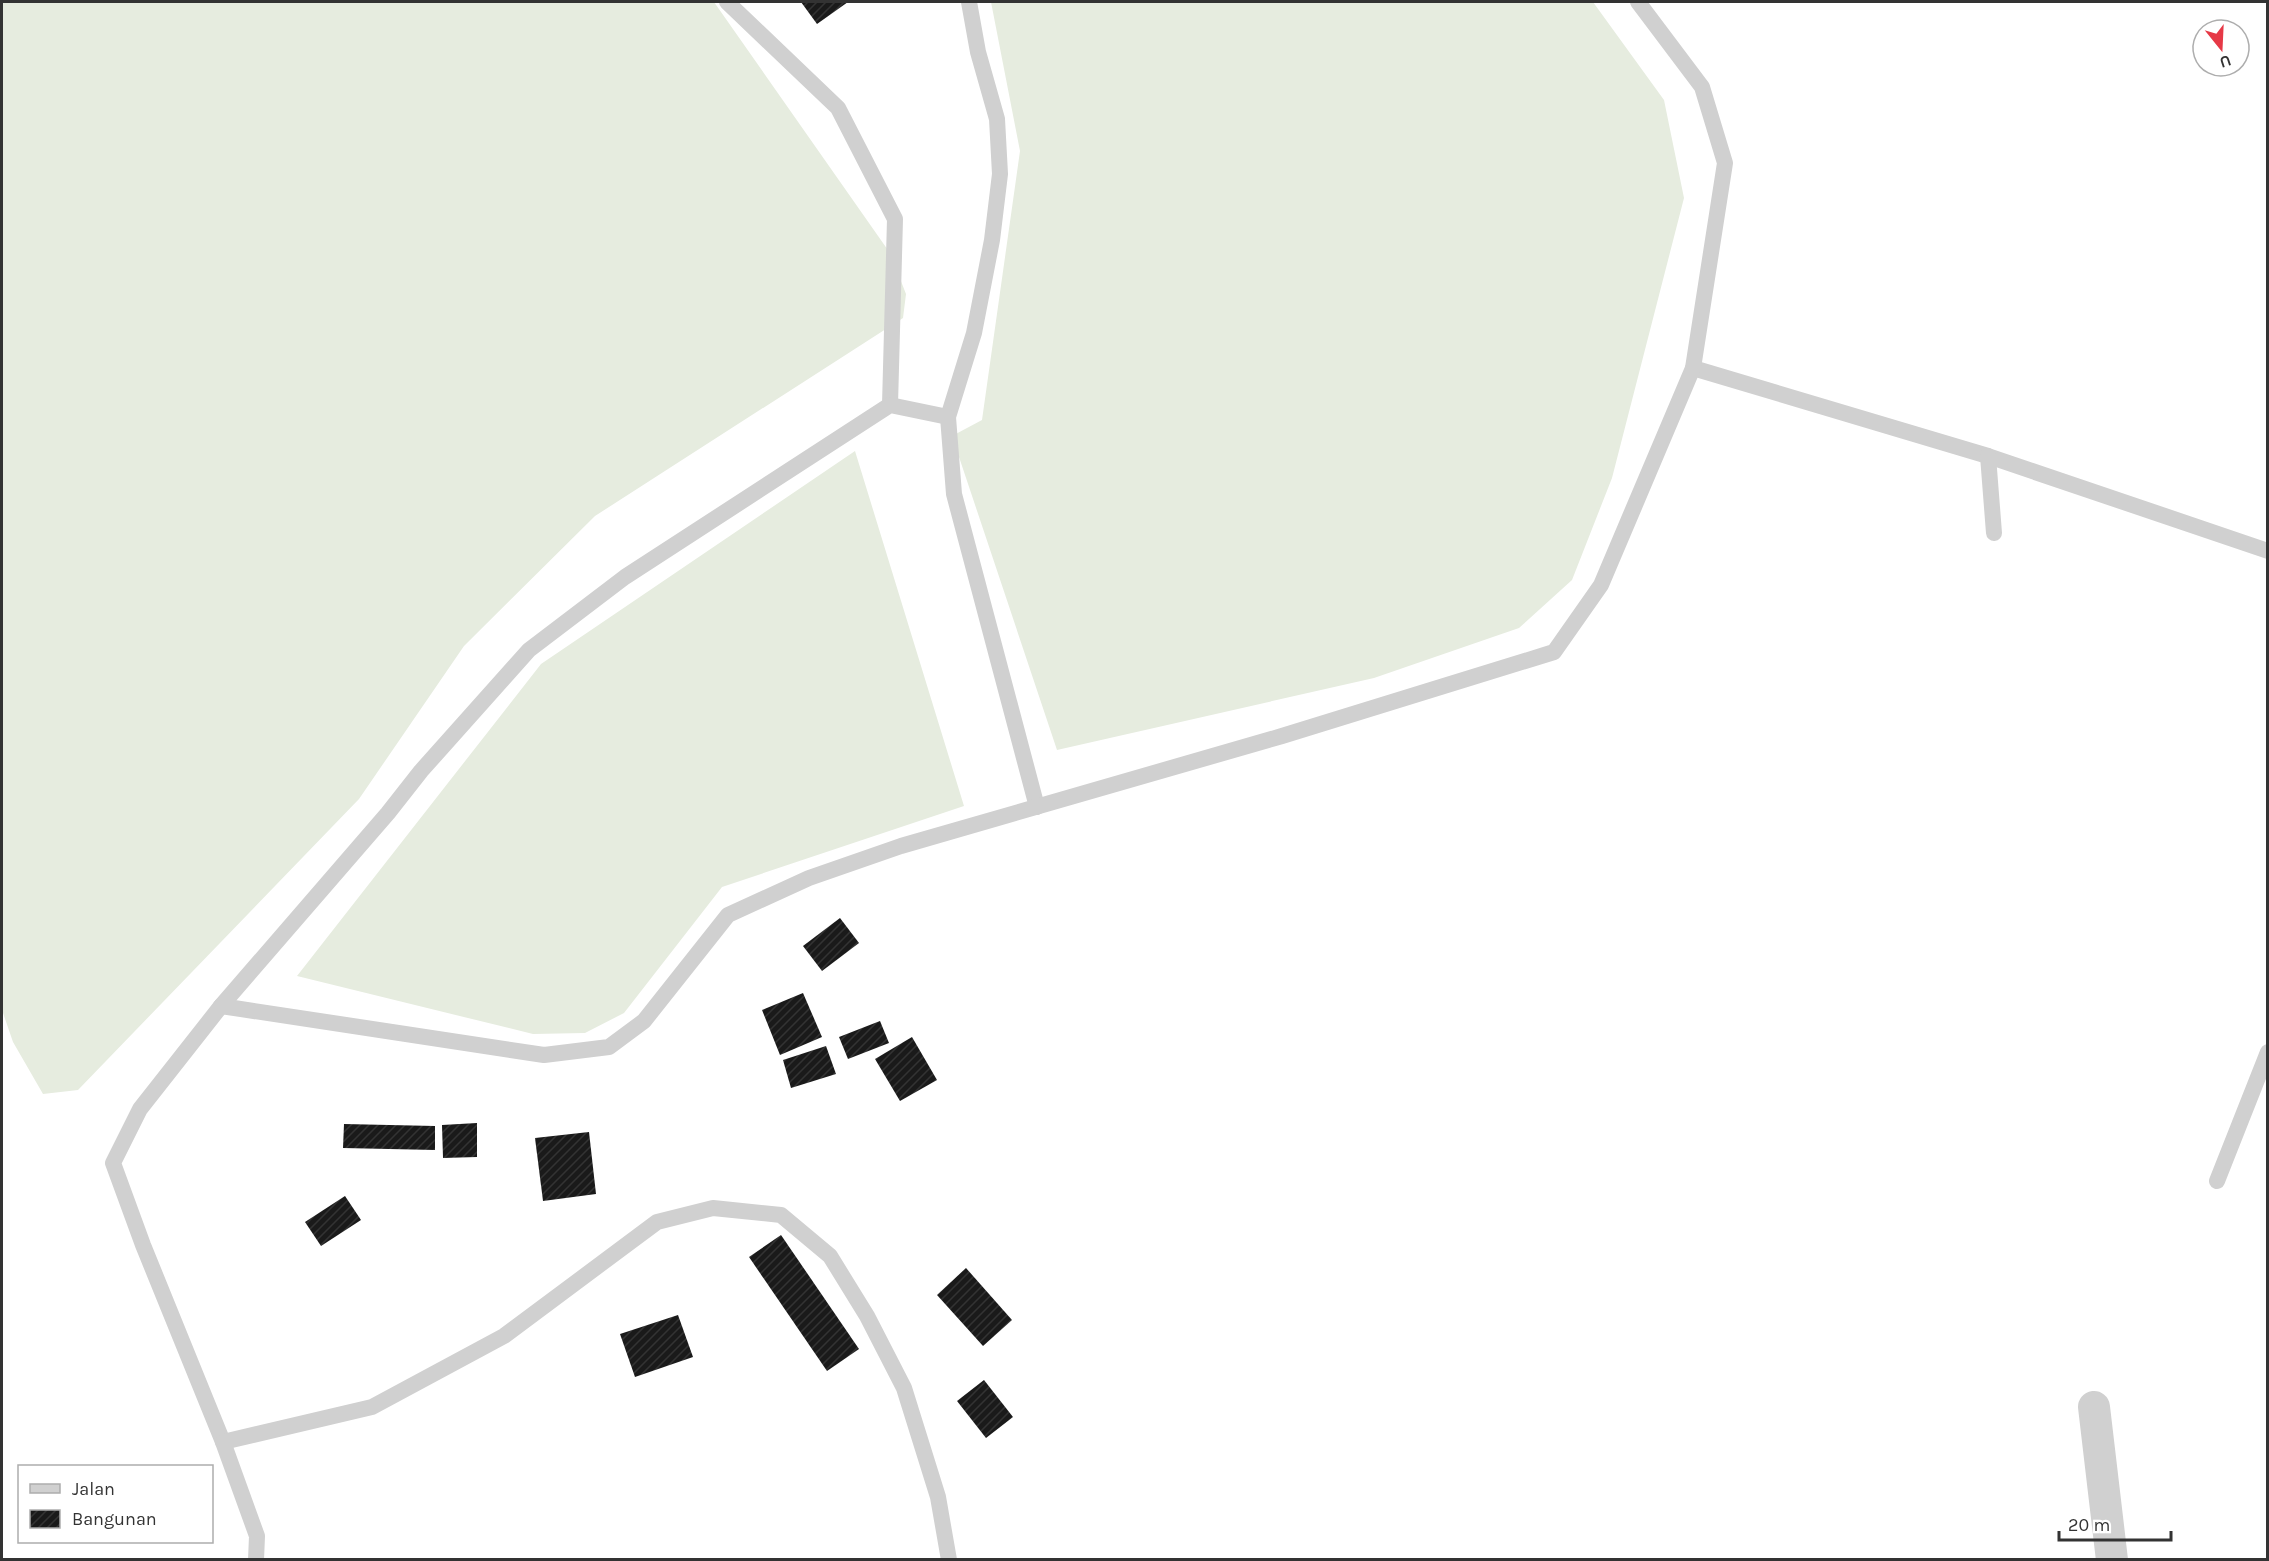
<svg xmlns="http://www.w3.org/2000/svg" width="2269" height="1561" viewBox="0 0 2269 1561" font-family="Karla,sans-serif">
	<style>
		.grass { fill: #e6ecdf }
		.building { fill: url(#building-hatch) }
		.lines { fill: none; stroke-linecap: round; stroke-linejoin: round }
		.lane { stroke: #d0d0d0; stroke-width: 16 }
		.street { stroke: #d0d0d0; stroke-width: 32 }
	</style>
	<defs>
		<pattern id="building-hatch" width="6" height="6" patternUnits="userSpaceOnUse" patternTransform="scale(1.5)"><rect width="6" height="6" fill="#1a1a1a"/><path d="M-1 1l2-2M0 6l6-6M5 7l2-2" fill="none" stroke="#333"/></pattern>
	</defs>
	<rect width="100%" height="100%" fill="#fff"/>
	<g class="grass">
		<polygon points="2,2 714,2 890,253 906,294 903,318 595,516 464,646 359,799 78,1090 43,1094 13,1042 2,1010"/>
		<polygon points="991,2 1593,2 1664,100 1684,198 1612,478 1572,580 1519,628 1374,678 1057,750 952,436 982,420 1020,151"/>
		<polygon points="855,451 964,806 722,887 624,1013 585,1033 533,1034 297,976 541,664"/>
	</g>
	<g class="building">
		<polygon points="801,2 848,2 817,24"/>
		<polygon points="840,918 859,943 822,971 803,946"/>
		<polygon points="803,993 822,1037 780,1055 762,1010"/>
		<polygon points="880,1021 889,1043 848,1059 839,1037"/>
		<polygon points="912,1037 937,1080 900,1101 875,1059"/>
		<polygon points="826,1046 836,1074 791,1088 783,1060"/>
		<polygon points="477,1123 477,1157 443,1158 442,1125"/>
		<polygon points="344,1124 435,1126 435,1150 343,1148"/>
		<polygon points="589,1132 596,1194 543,1201 535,1138"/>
		<polygon points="345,1196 361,1220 321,1246 305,1222"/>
		<polygon points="781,1235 859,1349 827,1371 749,1257"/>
		<polygon points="966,1268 1012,1320 983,1346 937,1295"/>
		<polygon points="678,1315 693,1357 635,1377 620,1334"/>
		<polygon points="984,1380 1013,1417 986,1438 957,1401"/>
	</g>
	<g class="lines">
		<g class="lane">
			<polyline points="727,2 838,108 895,219 890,405"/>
			<polyline points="969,2 978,52 997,119 1000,174 992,240 974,333 948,417 954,494 1037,807"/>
			<polyline points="1693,368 1988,456 2268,551"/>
			<polyline points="1988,456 1994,533"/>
			<polyline points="221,1006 544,1055 609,1047 644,1021 728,915 809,878 901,846 1282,736 1554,652 1601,585 1693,368 1725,163 1702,87 1638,2"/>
			<polyline points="2217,1181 2268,1052"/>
			<polyline points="223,1442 143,1245 113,1163 140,1109 221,1006 388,813 421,771 529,650 625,577 890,405 948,417"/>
			<polyline points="256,1560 257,1536 223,1442 372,1407 504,1336 657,1222 713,1208 781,1215 830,1256 867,1316 904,1388 938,1497 949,1560"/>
		</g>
		<polyline class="street" points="2094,1407 2112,1560"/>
	</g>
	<rect width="2269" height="1561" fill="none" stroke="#333333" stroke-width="6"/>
	<rect x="18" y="1465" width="195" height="78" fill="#ffffff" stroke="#adadad" stroke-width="1.5"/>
	<rect x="30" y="1484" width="30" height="9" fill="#d0d0d0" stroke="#adadad" stroke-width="1.5"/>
	<text x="72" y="1495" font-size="18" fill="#333333">Jalan</text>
	<rect x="30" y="1510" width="30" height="18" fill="url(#building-hatch)" stroke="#adadad" stroke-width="1.5"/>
	<text x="72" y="1525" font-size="18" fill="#333333">Bangunan</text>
	<g transform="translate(2221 48) rotate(162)"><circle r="28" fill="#ffffff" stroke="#adadad" stroke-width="1.5"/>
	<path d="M0-4.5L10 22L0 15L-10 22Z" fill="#e63946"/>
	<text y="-9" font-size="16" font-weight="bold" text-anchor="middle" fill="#333333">U</text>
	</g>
	<path d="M2059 1531v9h112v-9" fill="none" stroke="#333333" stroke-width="3"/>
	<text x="2068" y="1531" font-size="18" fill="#333333" stroke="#ffffff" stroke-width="4.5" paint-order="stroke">20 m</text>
</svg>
